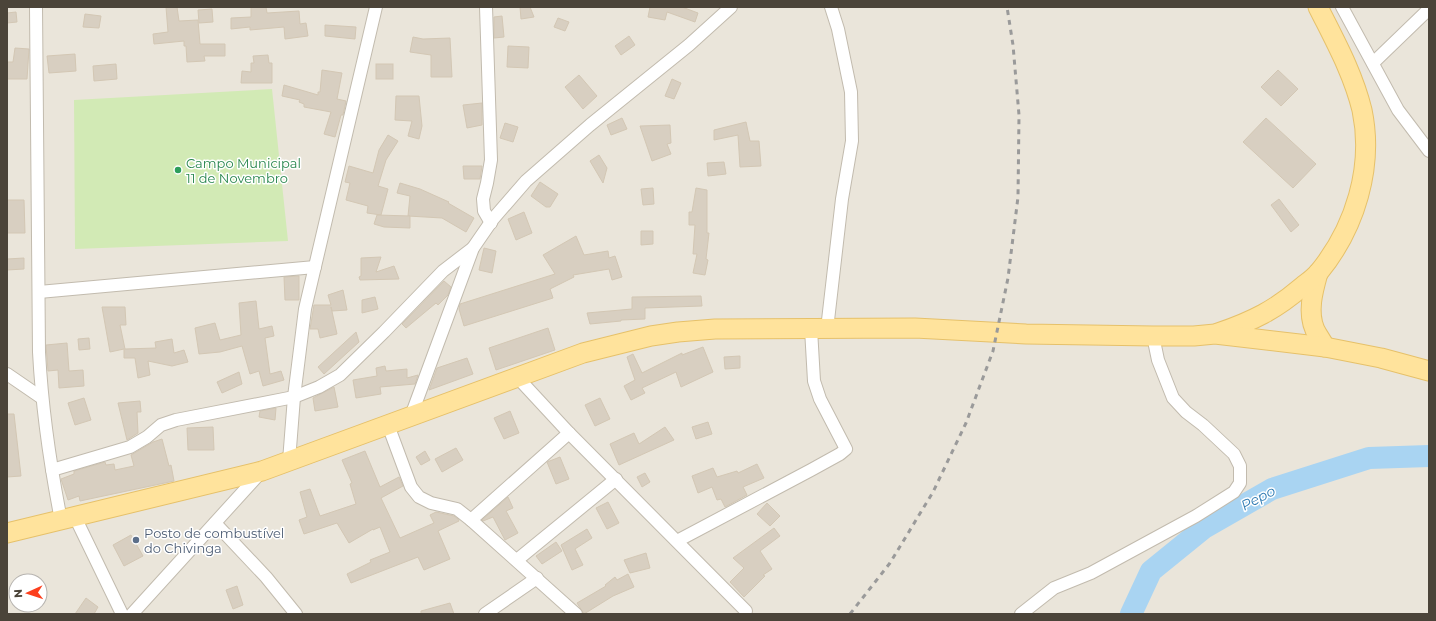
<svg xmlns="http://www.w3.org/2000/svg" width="1436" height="621" viewBox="0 0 1436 621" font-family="Montserrat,sans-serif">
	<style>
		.residential { fill: #eae5da; fill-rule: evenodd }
		.park { fill: #d2eab5 }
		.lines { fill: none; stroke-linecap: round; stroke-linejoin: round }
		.river { stroke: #a9d4f2; stroke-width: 22 }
		.building { fill: #d8cfc1; stroke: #d3c7b4 }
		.street-casing { stroke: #c2bbae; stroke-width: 14 }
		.primary-casing { stroke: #e6c16a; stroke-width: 21 }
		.street { stroke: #fff; stroke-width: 12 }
		.primary { stroke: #ffe39c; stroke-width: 19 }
		.rail { stroke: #9a9a9a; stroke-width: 3; stroke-dasharray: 5 5; stroke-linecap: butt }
		.leisure-dot { fill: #2e9e5b; stroke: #fff; stroke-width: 1.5 }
		.service-dot { fill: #5c6f8a; stroke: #fff; stroke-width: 1.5 }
		.labels { text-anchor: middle; stroke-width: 3; stroke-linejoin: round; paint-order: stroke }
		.leisure-label { font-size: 13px; fill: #27864d; stroke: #fff; text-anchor: start }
		.service-label { font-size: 13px; fill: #4e5e75; stroke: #fff; text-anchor: start }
		.water-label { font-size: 14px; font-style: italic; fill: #2e7ab2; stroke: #fff }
	</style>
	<rect width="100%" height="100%" fill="#f6f3ec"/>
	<path class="residential" d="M7,7H1429V614H7ZM16,581H40V605H16Z"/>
	<polygon class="park" points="272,89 288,241 75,249 74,100"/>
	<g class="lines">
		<polyline class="river" points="1131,614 1151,571 1204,528 1272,489 1369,458 1429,456"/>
	</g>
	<g class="building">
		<polygon points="166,7 177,7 179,21 198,20 200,44 225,44 225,56 204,56 205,61 187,62 186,46 184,46 184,41 154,44 153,34 168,32"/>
		<polygon points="251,7 266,7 267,13 299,11 300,24 306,23 308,36 285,39 284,27 250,30 250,27 231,29 231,18 251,17"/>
		<polygon points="520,7 530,7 534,17 521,19"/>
		<polygon points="650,7 682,7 698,13 695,22 667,12 665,20 648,17"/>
		<polygon points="212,9 213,22 199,23 198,10"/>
		<polygon points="16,12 17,22 7,23 7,13"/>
		<polygon points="85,14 101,16 99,28 83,27"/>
		<polygon points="502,16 504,37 494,38 494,17"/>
		<polygon points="558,18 569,22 565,31 554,27"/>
		<polygon points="325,25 356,27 355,39 325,36"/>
		<polygon points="629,36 635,45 621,55 615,46"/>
		<polygon points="413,37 423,39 450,38 452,77 431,77 431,55 410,52"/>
		<polygon points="508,46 529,47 528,68 507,67"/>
		<polygon points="15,48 29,49 27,79 7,79 7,62 13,62"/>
		<polygon points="75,54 76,71 49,73 47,56"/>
		<polygon points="268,55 269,63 272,63 272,83 241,83 242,71 251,72 251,63 254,63 253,56"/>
		<polygon points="116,64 117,79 94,81 93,66"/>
		<rect x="376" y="64" width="17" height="15"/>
		<polygon points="322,70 342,73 337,99 346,101 343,115 341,115 335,137 324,134 331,112 304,107 304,104 299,102 300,100 282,96 284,85 318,95 318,92 320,92"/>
		<polygon points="1278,70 1298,89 1281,106 1261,87"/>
		<polygon points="579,75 597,96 583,109 565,87"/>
		<polygon points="672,79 681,83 674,99 665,96"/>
		<polygon points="396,96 419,96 422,126 419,139 408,136 412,121 395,120"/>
		<polygon points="482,103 482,125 467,128 463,105"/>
		<polygon points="622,118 627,129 611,135 607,125"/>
		<polygon points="1266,118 1316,164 1293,188 1243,142"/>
		<polygon points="746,122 750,141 759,141 761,166 740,167 738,135 714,140 714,130"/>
		<polygon points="505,123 518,127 513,142 500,138"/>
		<polygon points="670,125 671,143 667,144 671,154 652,161 640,126"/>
		<polygon points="388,135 398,141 386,160 378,186 388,189 381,215 367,213 368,206 346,200 350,183 345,182 349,166 373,173 379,150"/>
		<polygon points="599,155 607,168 603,183 590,161"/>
		<polygon points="724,162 726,174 708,176 707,163"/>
		<polygon points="463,166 482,166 480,179 464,179"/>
		<polygon points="540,182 558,194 550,207 546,207 531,196"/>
		<polygon points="400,183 420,189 449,202 448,203 474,218 466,232 442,218 408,216 410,196 397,193"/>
		<polygon points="653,188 654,204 643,205 641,189"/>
		<polygon points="696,188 707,190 707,233 709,233 706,259 708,260 705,275 693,273 697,254 693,254 695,225 689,225 689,212 692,212"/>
		<polygon points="1279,199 1299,225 1291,232 1271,205"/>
		<polygon points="7,200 24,200 25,233 7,233"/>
		<polygon points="524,212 532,233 516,240 508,219"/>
		<polygon points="377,215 410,216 410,228 384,227 374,224"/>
		<polygon points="641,231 653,231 653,244 641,245"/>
		<polygon points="576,236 584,255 608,251 609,258 615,256 622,277 612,280 609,269 573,275 574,277 550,289 553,298 464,326 459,309 460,304 555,274 543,255"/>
		<polygon points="484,248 496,251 492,273 479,270"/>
		<polygon points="381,257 376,272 394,266 399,279 360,280 359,277 361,276 361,258"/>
		<polygon points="24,258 24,269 7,270 7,259"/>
		<polygon points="299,276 299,300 285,300 284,277"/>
		<polygon points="444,281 451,287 448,295 438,305 436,303 406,328 402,324"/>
		<polygon points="343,290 347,310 332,311 331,307 337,334 320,338 318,329 310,329 314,305 331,305 328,295"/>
		<polygon points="701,296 702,306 645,308 645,319 621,320 621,321 590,324 587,313 632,309 632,297"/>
		<polygon points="375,297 378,309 362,313 362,300"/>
		<polygon points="256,301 259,329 272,326 274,336 265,338 270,374 281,371 284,380 263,386 259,371 250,374 242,346 220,352 199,354 195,328 215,323 220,340 241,335 239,303"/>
		<polygon points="102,307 125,307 126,325 120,325 125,349 156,348 155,342 172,339 174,353 184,350 188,362 172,366 148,361 150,375 138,378 135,358 124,358 124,349 110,352"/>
		<polygon points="548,328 555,350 496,370 489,348"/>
		<polygon points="356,332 359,342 324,374 318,367"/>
		<polygon points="89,338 90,349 79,350 78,339"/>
		<polygon points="67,343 69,371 83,370 84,386 59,388 58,370 48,371 46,345"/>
		<polygon points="703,347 713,372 681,387 676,372 642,388 645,393 631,400 624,386 635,380 627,357 633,354 642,373 682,353 682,355"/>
		<polygon points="740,356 740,368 725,369 724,357"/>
		<polygon points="467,358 473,374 429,390 437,368"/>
		<polygon points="385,366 386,371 407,369 407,378 418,375 415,384 380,387 381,394 356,398 353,380 377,376 376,368"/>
		<polygon points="239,372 242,384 222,393 217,382"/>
		<polygon points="334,387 338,407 315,411 313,398"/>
		<polygon points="84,398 91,420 75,425 68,403"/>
		<polygon points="600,398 610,419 595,426 585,405"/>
		<polygon points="140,401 141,412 137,412 138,433 127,440 118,403"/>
		<polygon points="276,408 275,420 259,417 260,411"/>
		<polygon points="510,411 519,433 504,439 494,418"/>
		<polygon points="7,414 14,414 21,476 7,477"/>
		<polygon points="708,422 712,434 696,439 692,427"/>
		<polygon points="213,427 214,450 188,450 187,428"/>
		<polygon points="665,427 674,440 619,465 610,444 634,433 639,444"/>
		<polygon points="162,439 169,466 171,465 174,481 80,501 79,496 68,500 61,479 74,474 74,471 105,462 106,465 114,464 115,470 134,466 131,455 153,442"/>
		<polygon points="456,448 463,460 442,472 435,459"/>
		<polygon points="365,451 380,487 399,477 403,486 381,498 400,538 434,523 430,515 436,512 454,516 458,519 459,521 438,531 450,559 424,570 418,557 351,583 347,574 371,562 370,560 390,552 380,527 373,530 373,529 349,543 337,523 304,534 299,520 307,517 300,492 310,489 320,516 356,504 350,484 352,483 342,460"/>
		<polygon points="425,451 430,460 421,465 416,457"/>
		<polygon points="560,457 569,479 556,484 547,462"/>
		<polygon points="757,464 764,478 743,487 747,495 725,507 721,499 717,500 712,487 698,493 692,476 713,468 717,477 737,471 738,473"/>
		<polygon points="645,473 650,482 642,487 637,477"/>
		<polygon points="508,497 513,508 506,511 518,533 505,540 493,517 483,521 482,520"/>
		<polygon points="608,502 619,523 607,529 596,508"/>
		<polygon points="767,503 780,516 770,526 757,514"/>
		<polygon points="774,528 780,536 760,551 772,569 763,575 765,576 744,597 730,582 744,568 733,558"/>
		<polygon points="587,529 592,538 575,549 583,565 572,570 561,545"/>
		<polygon points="131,535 143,556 124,566 113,545"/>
		<polygon points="556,542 562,551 542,564 536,556"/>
		<polygon points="646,553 650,568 630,573 624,560"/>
		<polygon points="628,574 634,587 613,596 584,614 577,603 606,586 605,585 615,577 617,580"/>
		<polygon points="237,586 243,605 233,609 226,590"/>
		<polygon points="86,598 98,607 94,614 75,614"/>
		<polygon points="450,603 454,614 421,614 421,611"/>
	</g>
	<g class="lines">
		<g class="street-casing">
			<g id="street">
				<path d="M36,7L39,352C42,409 50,464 61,520"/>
				<polyline points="486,7 491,160 487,183 483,199 484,211 491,223"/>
				<polyline points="1342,7 1398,110 1429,151"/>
				<polyline points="1373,63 1429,9"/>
				<polyline points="39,292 315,267"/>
				<polyline points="827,329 842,199 852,141 851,92 838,29 831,7"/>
				<polyline points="7,374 42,398"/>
				<polyline points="518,378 569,433 746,611"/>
				<polyline points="411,416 473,248 493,219 526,181 590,125 689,45 731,7"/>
				<polyline points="388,425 411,487 419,497 431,503 457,509 471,520 576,614"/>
				<polyline points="289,461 294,397 305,309 376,7"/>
				<polyline points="52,470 130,447 147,437 161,425 176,420 294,397 319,387 340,375 384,332 443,271 473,248"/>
				<polyline points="75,517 122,614"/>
				<polyline points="471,520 569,433"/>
				<polyline points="215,523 266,577 296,614"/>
				<polyline points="677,541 811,470 840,454 846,449 820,399 814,381 811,329"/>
				<polyline points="517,560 616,479"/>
				<polyline points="132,614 262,471"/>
				<polyline points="485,614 537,578"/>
				<polyline points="1021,614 1054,588 1091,573 1196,516 1234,492 1240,483 1240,466 1234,454 1203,425 1186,412 1173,398 1158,360 1153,336"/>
			</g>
		</g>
		<g class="primary-casing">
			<g id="primary">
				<path d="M1318,273C1313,291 1307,312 1315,330C1318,336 1322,341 1325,347"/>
				<path d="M1218,333C1253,321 1275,310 1303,286C1308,282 1314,278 1319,272C1355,228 1374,167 1362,110C1353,73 1335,41 1318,7"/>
				<polyline points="7,533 262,471 583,353 651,336 678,332 715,329 915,328 1026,334 1153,336 1194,336 1215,334 1325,347 1381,358 1429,371"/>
			</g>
		</g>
		<use href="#street" class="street"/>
		<use href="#primary" class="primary"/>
		<polyline class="rail" points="850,614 890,563 933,492 966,423 993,351 1008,278 1018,197 1019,115 1013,45 1007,7"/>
	</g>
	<circle class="leisure-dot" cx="178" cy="170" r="4"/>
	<circle class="service-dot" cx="136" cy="540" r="4"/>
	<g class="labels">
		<g class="leisure-label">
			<text x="186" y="168">Campo Municipal<tspan x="186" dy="15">11 de Novembro</tspan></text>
		</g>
		<g class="service-label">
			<text x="144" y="538">Posto de combustível<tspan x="144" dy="15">do Chivinga</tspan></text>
		</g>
		<g class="water-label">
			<text transform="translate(1258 498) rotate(-28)" y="5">Pepo</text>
		</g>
	</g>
	<rect width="1436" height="621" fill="none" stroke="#4b4439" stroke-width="16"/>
	<g transform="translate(28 593) rotate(267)"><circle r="19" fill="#ffffff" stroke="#b7b4b0"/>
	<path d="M0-3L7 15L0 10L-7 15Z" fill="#fc3f1d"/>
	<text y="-6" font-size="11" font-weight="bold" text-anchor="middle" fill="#4b4439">N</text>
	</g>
</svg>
